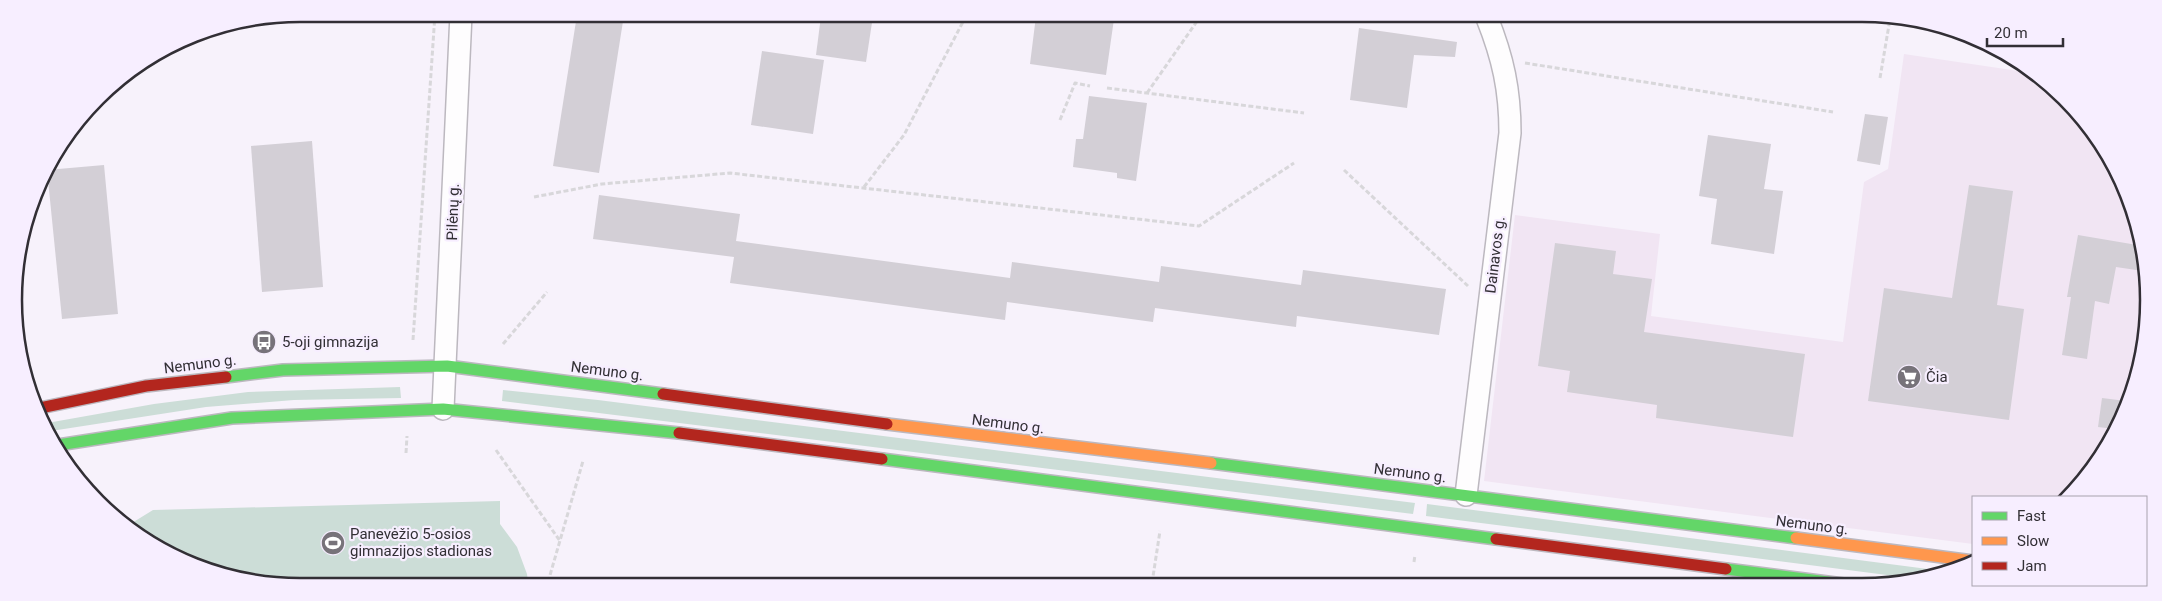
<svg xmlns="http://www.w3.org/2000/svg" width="2162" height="601" viewBox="0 0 2162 601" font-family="Roboto,sans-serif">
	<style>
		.commercial { fill: #f1e5f3 }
		.green { fill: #ccddd7 }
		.building { fill: #d3cfd6 }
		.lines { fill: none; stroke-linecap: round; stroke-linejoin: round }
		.street-casing { stroke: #bcb8bf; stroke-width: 24 }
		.fast-casing { stroke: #bcb8bf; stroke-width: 14 }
		.slow-casing { stroke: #bcb8bf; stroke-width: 14 }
		.jam-casing { stroke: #bcb8bf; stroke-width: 14 }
		.path { stroke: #d8d7da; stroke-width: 3; stroke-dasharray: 5 2.5; stroke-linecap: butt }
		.street { stroke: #fefdfe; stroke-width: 21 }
		.fast { stroke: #63d668; stroke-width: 11 }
		.slow { stroke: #ff974d; stroke-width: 11 }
		.jam { stroke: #b3261e; stroke-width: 11 }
		.labels { text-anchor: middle; stroke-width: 4.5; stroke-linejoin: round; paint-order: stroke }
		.street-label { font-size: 15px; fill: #322f35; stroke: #f7eeff }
		.poi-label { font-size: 15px; fill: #322f35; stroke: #f7eeff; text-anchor: start }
		.rim { fill: none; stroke: #322f35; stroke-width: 2.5 }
	</style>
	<rect width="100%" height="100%" fill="#f7f2fb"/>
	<polygon class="commercial" points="1904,54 2032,73 2100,141 2143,244 2143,356 2110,444 2069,497 1973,497 1973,544 1484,481 1515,215 1660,234 1651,316 1843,342 1864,182 1888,169"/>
	<g class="green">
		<polygon points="400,387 401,398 294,400 206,407 51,431 47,423 154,404 248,392"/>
		<polygon points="503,390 598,400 1415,503 1413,514 502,401"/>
		<polygon points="500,501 500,524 517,547 527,574 528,582 245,582 141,539 127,526 153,510"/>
		<polygon points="1427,504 1943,571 1918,579 1426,516"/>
	</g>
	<g class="building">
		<polygon points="577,15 624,15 599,173 553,166"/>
		<polygon points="821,16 873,16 866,62 816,55"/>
		<polygon points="1036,16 1095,16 1114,19 1106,75 1030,64"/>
		<polygon points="1359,28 1457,42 1455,57 1414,55 1407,108 1350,100"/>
		<polygon points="762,51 824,60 813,134 751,125"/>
		<polygon points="1089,96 1147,103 1136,181 1117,178 1117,173 1073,167 1076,139 1083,139"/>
		<polygon points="1865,114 1888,117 1880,165 1857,161"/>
		<polygon points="1708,135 1771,144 1764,189 1783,191 1774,254 1711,244 1717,199 1699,196"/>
		<polygon points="312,141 323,287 262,292 251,146"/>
		<polygon points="104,165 118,314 62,319 47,170"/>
		<polygon points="1969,185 2013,191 1997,305 2024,309 2009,420 1868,401 1884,288 1952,298"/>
		<polygon points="599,195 740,214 736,241 1010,278 1012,262 1159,282 1161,266 1301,285 1303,270 1446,289 1439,335 1297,316 1296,327 1155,308 1153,322 1007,302 1005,320 730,283 734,257 593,239"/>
		<polygon points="2078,235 2143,246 2143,271 2116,267 2109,304 2095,301 2087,359 2062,355 2071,297 2067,297"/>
		<polygon points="1555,243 1616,251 1613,274 1652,279 1644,332 1805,354 1793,437 1656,418 1657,405 1567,392 1570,371 1538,366"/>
		<polygon points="2102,398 2126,401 2115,429 2098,427"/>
	</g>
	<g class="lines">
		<g class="street-casing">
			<g id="street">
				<polyline points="443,409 461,14"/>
				<path d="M1466,495L1510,133C1510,90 1503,58 1487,18"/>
			</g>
		</g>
		<g class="fast-casing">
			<g id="fast">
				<polyline points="226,377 283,370 447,366 663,394"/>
				<polyline points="58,445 232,418 443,409 679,433"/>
				<polyline points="882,459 1496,539"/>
				<polyline points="1211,463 1796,538"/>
				<polyline points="1726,569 1851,585"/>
			</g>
		</g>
		<g class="slow-casing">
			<g id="slow">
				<polyline points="887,424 1211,463"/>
				<polyline points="1796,538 1973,561"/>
			</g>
		</g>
		<g class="jam-casing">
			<g id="jam">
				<polyline points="663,394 887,424"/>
				<polyline points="40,408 146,386 226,377"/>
				<polyline points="679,433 882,459"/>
				<polyline points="1496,539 1726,569"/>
			</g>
		</g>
		<g class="path">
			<polyline points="1967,40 2028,69"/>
			<polyline points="1525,63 1833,112"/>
			<polyline points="1880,78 1890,19"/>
			<polyline points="1107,88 1304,113"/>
			<polyline points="1147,93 1200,17"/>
			<polyline points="1060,120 1075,83 1090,86"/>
			<polyline points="1344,170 1468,286"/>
			<polyline points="864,187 904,135 966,16"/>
			<polyline points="534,197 602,184 730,173 1199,226 1294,163"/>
			<polyline points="413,340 435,14"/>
			<polyline points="503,344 547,292"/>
			<polyline points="496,450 560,541"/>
			<polyline points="406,453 407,436"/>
			<polyline points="1414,562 1415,555"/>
			<polyline points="548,582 583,461"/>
			<polyline points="1152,583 1160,531"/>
		</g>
		<use href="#street" class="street"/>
		<use href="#fast" class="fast"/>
		<use href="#slow" class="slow"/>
		<use href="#jam" class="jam"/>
	</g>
	<defs>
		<g id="bus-disc" transform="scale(1.25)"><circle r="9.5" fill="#77737a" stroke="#f7eeff"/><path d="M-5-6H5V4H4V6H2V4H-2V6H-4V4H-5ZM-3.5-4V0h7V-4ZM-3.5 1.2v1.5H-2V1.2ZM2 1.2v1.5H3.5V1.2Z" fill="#fff"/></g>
		<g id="supermarket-disc" transform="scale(1.25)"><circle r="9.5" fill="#77737a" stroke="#f7eeff"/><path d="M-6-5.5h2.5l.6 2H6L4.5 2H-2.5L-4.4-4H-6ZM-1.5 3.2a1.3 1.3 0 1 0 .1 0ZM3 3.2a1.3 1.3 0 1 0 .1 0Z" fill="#fff"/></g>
		<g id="stadium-disc" transform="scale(1.25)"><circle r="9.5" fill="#77737a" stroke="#f7eeff"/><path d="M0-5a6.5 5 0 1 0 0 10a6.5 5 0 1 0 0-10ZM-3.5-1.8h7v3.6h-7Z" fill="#fff"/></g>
	</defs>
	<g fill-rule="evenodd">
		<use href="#bus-disc" x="264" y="342"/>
		<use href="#supermarket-disc" x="1909" y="377"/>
		<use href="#stadium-disc" x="333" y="543"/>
	</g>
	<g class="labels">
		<g class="street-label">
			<text transform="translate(453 212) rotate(-88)" y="5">Pilėnų g.</text>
			<text transform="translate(1495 255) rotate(-83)" y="5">Dainavos g.</text>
			<text transform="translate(200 364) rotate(-7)" y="5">Nemuno g.</text>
			<text transform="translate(607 371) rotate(7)" y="5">Nemuno g.</text>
			<text transform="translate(1008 424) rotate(7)" y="5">Nemuno g.</text>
			<text transform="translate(1410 473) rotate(7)" y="5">Nemuno g.</text>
			<text transform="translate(1812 525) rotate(7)" y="5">Nemuno g.</text>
		</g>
		<g class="poi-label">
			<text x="282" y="347">5-oji gimnazija</text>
			<text x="1926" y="382">Čia</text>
			<text x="350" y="539">Panevėžio 5-osios<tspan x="350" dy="17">gimnazijos stadionas</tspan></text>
		</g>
	</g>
	<path d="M0 0H2162V601H0ZM300 22H1862A278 278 0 0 1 2140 300V300A278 278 0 0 1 1862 578H300A278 278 0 0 1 22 300V300A278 278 0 0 1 300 22Z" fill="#f7eeff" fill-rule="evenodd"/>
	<path class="rim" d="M300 22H1862A278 278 0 0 1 2140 300V300A278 278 0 0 1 1862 578H300A278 278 0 0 1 22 300V300A278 278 0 0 1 300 22Z"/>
	<rect x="1972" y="496" width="175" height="90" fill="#f7eeff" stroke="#a8a2ae"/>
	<rect x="1982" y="512" width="25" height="8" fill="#63d668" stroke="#a8a2ae"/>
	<text x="2017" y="521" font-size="15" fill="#322f35">Fast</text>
	<rect x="1982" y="537" width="25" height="8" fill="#ff974d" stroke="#a8a2ae"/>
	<text x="2017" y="546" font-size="15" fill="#322f35">Slow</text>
	<rect x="1982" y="562" width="25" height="8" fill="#b3261e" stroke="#a8a2ae"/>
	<text x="2017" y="571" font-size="15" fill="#322f35">Jam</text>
	<path d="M1987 38v8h76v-8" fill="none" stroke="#322f35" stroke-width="2.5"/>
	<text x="1994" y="38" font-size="15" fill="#322f35" stroke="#f7eeff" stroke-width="4" paint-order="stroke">20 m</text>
</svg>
